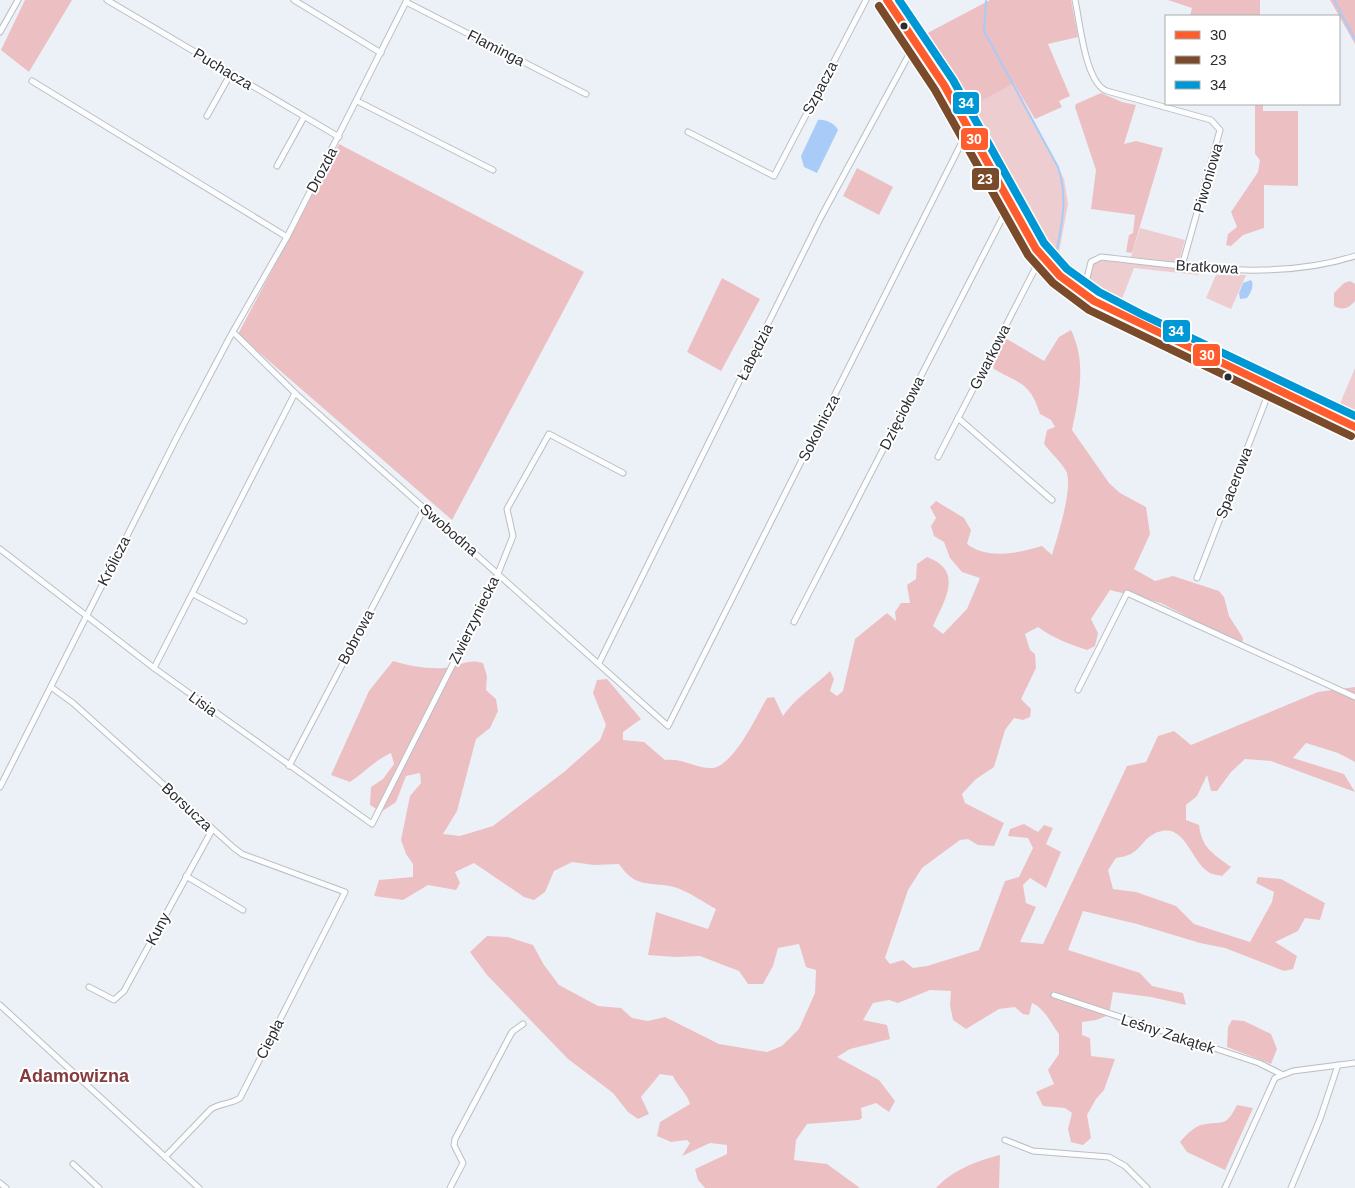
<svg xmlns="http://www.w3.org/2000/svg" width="1355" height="1188" viewBox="0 0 1355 1188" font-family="Arial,sans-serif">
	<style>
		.green { fill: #eecdd0 }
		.forest { fill: #ecc0c3 }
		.water { fill: #a8cbf8 }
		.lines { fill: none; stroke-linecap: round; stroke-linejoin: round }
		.stream { stroke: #a8cbf8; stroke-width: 2 }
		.minor-casing { stroke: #babec2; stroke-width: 7 }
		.tertiary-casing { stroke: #babec2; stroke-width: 8 }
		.minor { stroke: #fcfdfe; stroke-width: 5 }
		.tertiary { stroke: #fcfdfe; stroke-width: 6 }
		.bus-1-casing { stroke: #fff; stroke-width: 11 }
		.bus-2-casing { stroke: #fff; stroke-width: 11 }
		.bus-3-casing { stroke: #fff; stroke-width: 11 }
		.bus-1 { stroke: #ff5d2d; stroke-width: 8 }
		.bus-2 { stroke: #7a4b2a; stroke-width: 8 }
		.bus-3 { stroke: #0098d4; stroke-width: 8 }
		.bus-dot { fill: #292c30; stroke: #fff; stroke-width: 2 }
		.labels { text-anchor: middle; stroke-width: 4; stroke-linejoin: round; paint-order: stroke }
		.street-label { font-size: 15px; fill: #292c30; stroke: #fff }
		.quarter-label { font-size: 18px; font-weight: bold; fill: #833b3e; stroke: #fff }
		.line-badge { stroke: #fff; stroke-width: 2 }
		.badge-label { font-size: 14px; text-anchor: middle; font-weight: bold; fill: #fff }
	</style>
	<rect width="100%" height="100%" fill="#ecf1f7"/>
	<g class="green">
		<polygon points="1014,82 1064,179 1068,204 1057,263 1077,279 1083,278 1082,286 1069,279 1039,244 965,110"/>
		<polygon points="1140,228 1185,240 1180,258 1173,262 1131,257"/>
		<polygon points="1098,260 1199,270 1199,275 1134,268 1118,309 1086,290 1091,266"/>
		<polygon points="1216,275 1246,275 1231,309 1206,298"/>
		<polygon points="1355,368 1355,421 1336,413"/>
	</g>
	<g class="forest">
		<polygon points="25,0 72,0 29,72 1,50"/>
		<polygon points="990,0 1071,0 1078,37 1048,44 1070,96 1059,101 1062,107 1035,119 1014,83 965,110 950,81 920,37"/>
		<polygon points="1168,0 1260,0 1260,16 1190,16 1192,8"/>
		<polygon points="1330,0 1355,0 1355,44"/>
		<polygon points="1101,93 1122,102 1136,105 1124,144 1136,141 1163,148 1132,253 1126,252 1129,235 1133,233 1135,215 1091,209 1096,170 1075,107 1076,104"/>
		<polygon points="1255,104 1263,104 1263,111 1298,111 1298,186 1264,185 1264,228 1243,235 1231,246 1226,245 1228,234 1237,227 1231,212 1258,172 1260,160 1255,154"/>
		<polygon points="339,144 584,272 452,520 238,334"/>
		<polygon points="857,168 893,187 879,215 843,196"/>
		<polygon points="722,278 760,299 721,371 687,352"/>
		<path d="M1350,281L1355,284V301C1349,308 1343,311 1334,306V293L1344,283Z"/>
		<path d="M1071,330C1087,363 1079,396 1072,430L1109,483L1120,493L1146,507L1150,534L1134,569L1155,581L1173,576L1219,591L1224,597L1229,616L1243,638L1242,645L1161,603L1110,590L1091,619L1098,633L1095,646L1087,650C1069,644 1053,638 1038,627L1025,634L1030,650L1035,654L1036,668L1021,699L1031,709L1030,717L1023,720L1014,718L1005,730L994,767L976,779L962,794L965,803L1004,823L994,846L978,845L968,839L960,840L922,868L908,890L885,958L890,964L903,960L913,968L927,966L979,950L1005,881L1019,877L1033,848L1028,838L1008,836L1010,829L1024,824L1038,832L1044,825L1053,828L1046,844L1061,852L1046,888L1030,878L1023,885L1026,903L1036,907L1020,942L1043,944L1127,766L1146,762L1158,736L1174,731L1191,745L1318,692L1355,687V762L1338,753L1306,743L1293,758L1344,774L1355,792L1271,761L1245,759L1231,772L1217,791H1211L1207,775L1197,796L1186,805V820L1199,825C1202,848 1212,853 1231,867L1222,876C1217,875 1210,874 1207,871C1192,861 1185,826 1162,831C1146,834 1143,847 1131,854C1127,856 1121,857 1116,858L1108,870L1113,889L1136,892L1176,906L1194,924L1250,942L1272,902L1274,892L1256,883L1258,877L1281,879L1325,903L1320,920L1305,918L1298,931L1275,942L1297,956L1293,969L1284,971L1225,948L1200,943L1137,924L1083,911L1068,950L1140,973L1152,986L1183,993L1186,1005L1151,997L1113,992L1109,1015L1096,1020L1082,1022V1035L1090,1038L1091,1056L1115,1059L1104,1090L1096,1099L1087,1115L1091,1138L1083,1145L1071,1142L1068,1129L1072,1113L1065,1108L1043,1106L1036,1092L1054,1084L1048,1070L1059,1054V1034C1050,1022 1045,1009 1032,1003L1029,1015L1023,1014L1015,1007L999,1009L966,1029L953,1020L950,1005L951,991L930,990L898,1003L889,1000L873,1003L863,1020L887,1025L890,1039L850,1049L837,1057L879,1080L895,1101L889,1112L876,1103L861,1108L862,1118L859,1120L807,1124L796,1140L794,1160L827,1164L860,1188H705L698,1180L695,1169L727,1154V1145L710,1143L682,1156L690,1143L687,1140L671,1142L657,1136L660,1122L690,1104C687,1093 678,1087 673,1076L660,1074L641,1097L649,1114L638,1119L628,1112L613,1093L568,1059L487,975L470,952L487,936L508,937L533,945L544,965L559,985L598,1006L621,1008L632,1018L648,1021L665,1017L719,1044L767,1052L782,1046L799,1029L815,993L816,970L806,967L799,944L778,948L773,966L763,984H748L739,971L700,956L676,957L648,955L656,912L708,929L716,909C703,902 688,891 674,887C648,881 636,889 619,864L594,865L572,862L554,871L545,892L534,900L524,897L474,863L455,872L460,883L456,890L428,885L403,900L374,896L379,880L413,877V864L406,854L401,840L410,796L421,783L420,773L406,776L396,802L381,812L370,805L371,787L383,779L394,764L391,753C374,761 365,772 350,782L331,775L369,691L393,661C410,666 426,669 444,668C459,666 469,658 483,663L487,676L486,690L496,699L498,711L490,728L476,739L457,811L443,834L460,836L493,826L564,772L600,740L606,725L593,693L597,680L607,679L641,719L623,732V740L644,742L665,760C682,758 693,767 710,768C732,770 757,715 767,698L774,697L783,716C795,698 815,686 830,671L834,679L830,691L837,696L843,691L855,639L887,613L896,621L895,612L901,603H910L907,585L916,579L917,564L927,557C965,571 944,601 933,626L943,634L967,609L980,578L962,572L950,558L944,542L934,536L931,526L936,518L930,507L936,501L964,518L971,530L967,544C988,560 1018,553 1042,546L1052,555C1057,538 1074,486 1066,471C1061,462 1051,453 1044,444L1047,430L1055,427L1051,420L1040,414C1030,382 1020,384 994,369L991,357L1002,336L1044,361L1059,337Z"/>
		<polygon points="1232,1020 1244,1021 1271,1034 1277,1049 1271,1064 1227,1047 1228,1027"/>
		<path d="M1237,1105L1253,1108L1225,1170L1187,1152L1180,1142C1187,1134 1195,1125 1206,1124C1226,1121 1226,1126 1237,1105Z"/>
		<path d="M1000,1155L999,1188H936C951,1171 978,1160 1000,1155Z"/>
	</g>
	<g class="water">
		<path d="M818,120C824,119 835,123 838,130L817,173L804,167L801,156Z"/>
		<path d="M1251,280C1255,285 1250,294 1247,298L1240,299L1239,293L1243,283Z"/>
	</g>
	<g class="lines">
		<g class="stream">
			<polyline points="1334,0 1355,39"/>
			<path d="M986,1L984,31L1058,167C1069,200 1061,226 1055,260"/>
		</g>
		<g class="minor-casing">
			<g id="minor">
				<polyline points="107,0 339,137"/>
				<polyline points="294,0 381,53"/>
				<path d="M1075,0C1080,22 1085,83 1107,91L1211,120L1220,130L1182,266"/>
				<polyline points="406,2 586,94"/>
				<polyline points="0,32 18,0"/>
				<polyline points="32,81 287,237"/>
				<polyline points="357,101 493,170"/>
				<polyline points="207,116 231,73"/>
				<polyline points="688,132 774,176 866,0"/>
				<polyline points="277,166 304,117"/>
				<path d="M1081,292L1085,286L1091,262L1101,257C1184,266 1274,282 1355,256"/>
				<polyline points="233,332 295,393 668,726 965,136 971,132"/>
				<polyline points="958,418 1052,500"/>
				<polyline points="938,457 1037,265 1043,259"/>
				<polyline points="0,549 154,668 372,824 495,581 513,536 507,509 549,434 623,473"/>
				<polyline points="1197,578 1271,387"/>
				<polyline points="193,594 244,621"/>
				<polyline points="794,622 1006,211 1012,206"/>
				<polyline points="599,663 821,217 912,49 917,44"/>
				<polyline points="154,668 295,393"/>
				<path d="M51,687L73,703L234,848L242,854L345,892L240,1098C232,1104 220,1103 211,1109L165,1157"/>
				<polyline points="1078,690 1127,593 1355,697"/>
				<polyline points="289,766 424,509"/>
				<polyline points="0,787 176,439 231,335 287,237 407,0"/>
				<polyline points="186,876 243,910"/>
				<polyline points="89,987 114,1000 124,991 212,830"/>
				<polyline points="1054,995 1259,1063 1281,1074"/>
				<polyline points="0,1005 199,1188"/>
				<polyline points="1005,1140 1033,1151 1109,1157 1125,1166 1147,1188"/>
				<polyline points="73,1164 99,1188"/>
				<polyline points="0,1183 6,1188"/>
				<polyline points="450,1188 463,1163 454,1145 455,1139 512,1032 523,1024"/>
				<polyline points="1225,1188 1275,1078 1293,1071 1355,1063"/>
				<polyline points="1291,1188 1320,1119 1338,1065"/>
			</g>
		</g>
		<g class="tertiary-casing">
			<polyline id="tertiary" points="887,0 944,85 1036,249 1060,276 1094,301 1137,323 1355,427"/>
		</g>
		<use href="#minor" class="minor"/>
		<use href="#tertiary" class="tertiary"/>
		<g class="bus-1-casing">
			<polyline id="bus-1" points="887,0 944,85 1036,249 1060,276 1094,301 1355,427"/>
		</g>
		<g class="bus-2-casing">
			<polyline id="bus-2" points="879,6 935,90 1028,255 1053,283 1089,310 1351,436"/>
		</g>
		<g class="bus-3-casing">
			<polyline id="bus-3" points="899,0 953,80 1044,243 1067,269 1099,292 1141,314 1355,416"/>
		</g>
		<use href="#bus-1" class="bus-1"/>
		<use href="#bus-2" class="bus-2"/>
		<use href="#bus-3" class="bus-3"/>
	</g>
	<g class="bus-dot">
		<circle cx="904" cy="26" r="4.5"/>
		<circle cx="1228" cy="377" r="4.5"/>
	</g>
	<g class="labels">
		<g class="street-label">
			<text transform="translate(496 48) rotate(27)" y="5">Flaminga</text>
			<text transform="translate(223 69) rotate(31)" y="5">Puchacza</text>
			<text transform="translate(820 88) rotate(-62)" y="5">Szpacza</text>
			<text transform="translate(322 170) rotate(-62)" y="5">Drozda</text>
			<text transform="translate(1208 178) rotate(-74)" y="5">Piwoniowa</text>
			<text transform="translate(1207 267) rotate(3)" y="5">Bratkowa</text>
			<text transform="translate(755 352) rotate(-63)" y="5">Łabędzia</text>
			<text transform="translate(990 357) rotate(-63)" y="5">Gwarkowa</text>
			<text transform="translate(902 413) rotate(-63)" y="5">Dzięciołowa</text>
			<text transform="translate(819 428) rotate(-63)" y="5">Sokolnicza</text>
			<text transform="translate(1234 483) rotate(-69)" y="5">Spacerowa</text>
			<text transform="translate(449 530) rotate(41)" y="5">Swobodna</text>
			<text transform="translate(114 561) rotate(-63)" y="5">Królicza</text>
			<text transform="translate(474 620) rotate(-64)" y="5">Zwierzyniecka</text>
			<text transform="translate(356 637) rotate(-62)" y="5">Bobrowa</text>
			<text transform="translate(203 704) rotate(36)" y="5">Lisia</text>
			<text transform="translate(187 807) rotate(43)" y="5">Borsucza</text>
			<text transform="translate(158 929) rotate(-62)" y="5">Kuny</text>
			<text transform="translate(1168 1034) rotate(18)" y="5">Leśny Zakątek</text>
			<text transform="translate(270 1039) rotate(-63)" y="5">Ciepła</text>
		</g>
		<g class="quarter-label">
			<text x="74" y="1082">Adamowizna</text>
		</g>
	</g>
	<g class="line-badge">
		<rect x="952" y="91" width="28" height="24" rx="5" fill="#0098d4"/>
		<rect x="960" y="127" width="29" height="24" rx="5" fill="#ff5d2d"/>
		<rect x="971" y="167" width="29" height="24" rx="5" fill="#7a4b2a"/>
		<rect x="1162" y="319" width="29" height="24" rx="5" fill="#0098d4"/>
		<rect x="1192" y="343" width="29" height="24" rx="5" fill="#ff5d2d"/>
	</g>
	<g class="badge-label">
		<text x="966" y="108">34</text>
		<text x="974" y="144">30</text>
		<text x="985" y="184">23</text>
		<text x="1176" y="336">34</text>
		<text x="1207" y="360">30</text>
	</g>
	<rect x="1165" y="15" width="175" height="90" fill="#ffffff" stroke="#a9abac"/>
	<rect x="1175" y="31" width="25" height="8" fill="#ff5d2d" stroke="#a9abac"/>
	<text x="1210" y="40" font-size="15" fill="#292c30">30</text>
	<rect x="1175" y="56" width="25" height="8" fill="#7a4b2a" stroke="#a9abac"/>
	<text x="1210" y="65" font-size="15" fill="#292c30">23</text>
	<rect x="1175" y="81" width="25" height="8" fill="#0098d4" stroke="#a9abac"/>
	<text x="1210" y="90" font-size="15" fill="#292c30">34</text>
</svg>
